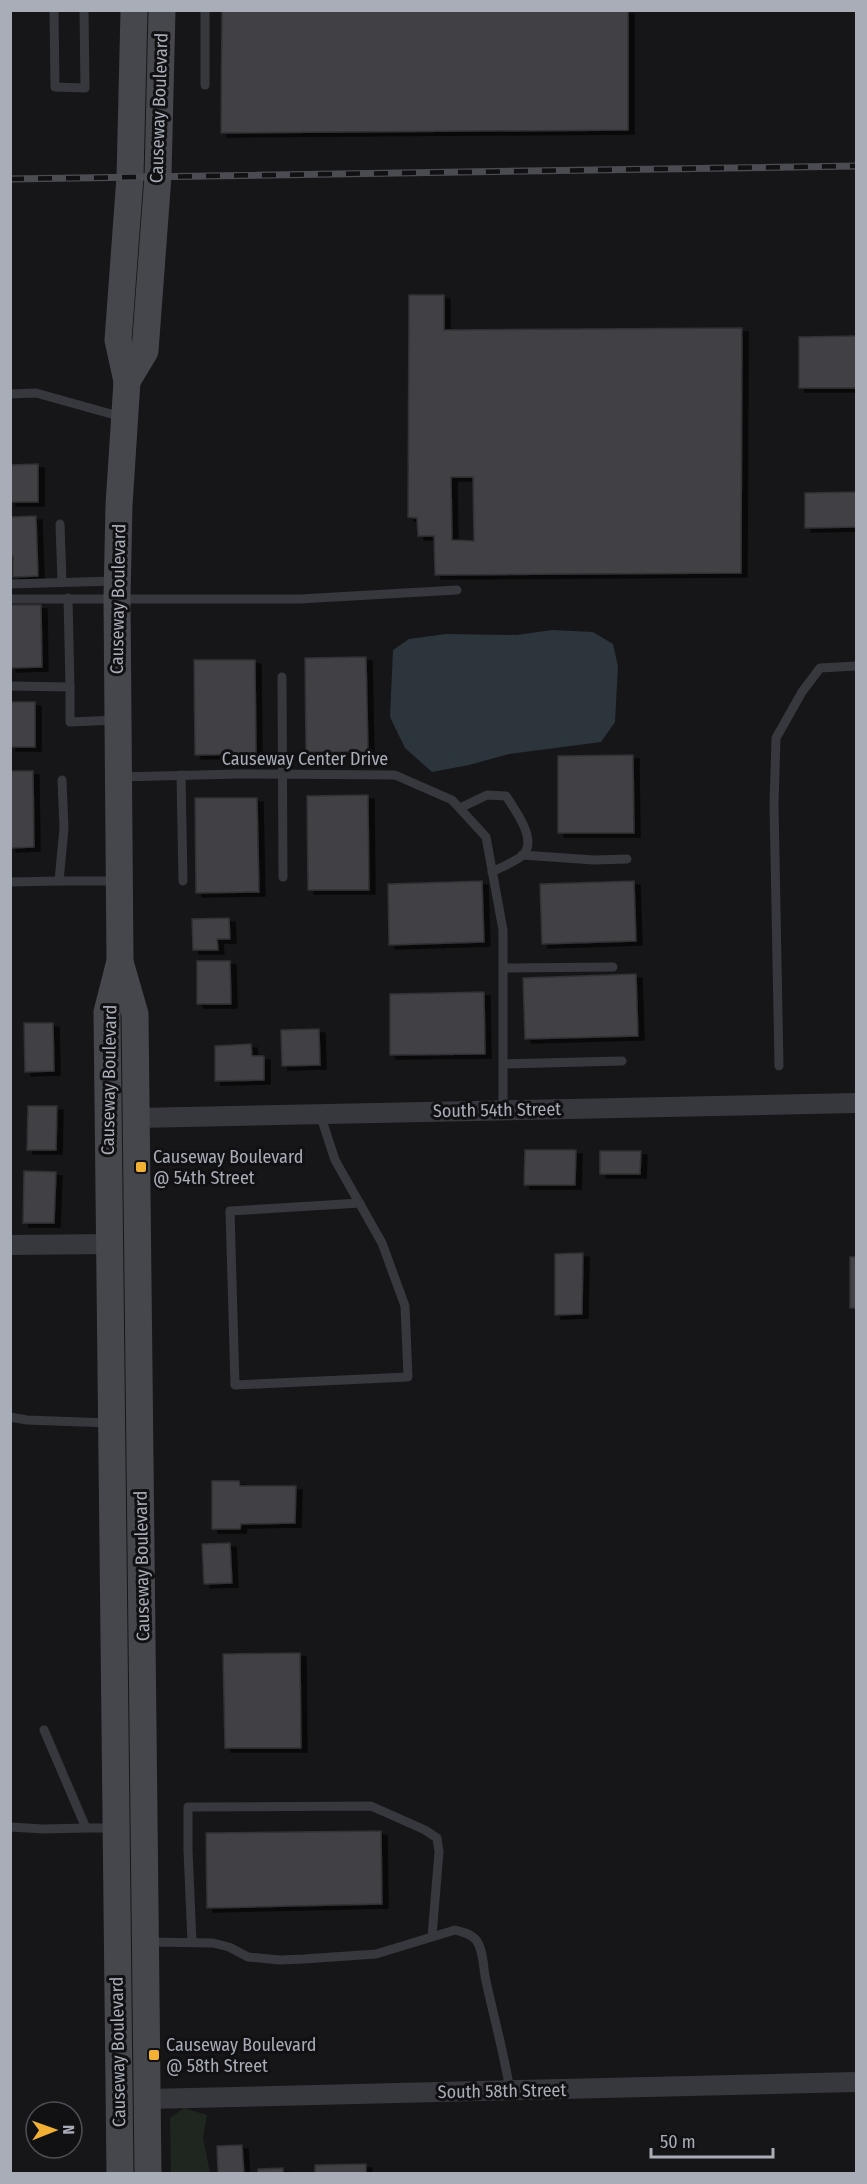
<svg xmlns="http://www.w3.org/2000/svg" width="867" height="2184" viewBox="0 0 867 2184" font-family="'Fira Sans Condensed',sans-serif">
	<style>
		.green { fill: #1e261f }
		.water { fill: #2c353c }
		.building { fill: #404145; stroke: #303034; stroke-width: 1.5; fill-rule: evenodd; filter: url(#shadow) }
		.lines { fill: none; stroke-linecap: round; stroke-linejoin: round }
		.lane { stroke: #37383d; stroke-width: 9 }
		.street { stroke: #37383d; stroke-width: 20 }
		.secondary { stroke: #45474d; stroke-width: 27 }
		.rail-casing { stroke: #4a4c52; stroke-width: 7 }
		.rail { stroke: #111113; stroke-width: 4.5; stroke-dasharray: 14; stroke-linecap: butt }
		.poi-dot { fill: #f2b134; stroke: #111113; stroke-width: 2 }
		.labels { text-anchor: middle; stroke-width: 6; stroke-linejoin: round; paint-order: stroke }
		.street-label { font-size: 18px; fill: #a8adb8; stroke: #111113 }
		.poi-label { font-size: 18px; fill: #a8adb8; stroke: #111113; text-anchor: start }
	</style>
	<defs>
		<filter id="shadow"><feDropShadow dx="6" dy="4" stdDeviation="0" flood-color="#0009"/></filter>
	</defs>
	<rect width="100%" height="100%" fill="#161618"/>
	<polygon class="green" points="184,2108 207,2115 203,2138 210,2173 171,2173 170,2118"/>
	<polygon class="water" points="552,630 593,632 613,644 618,666 615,722 601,742 509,754 469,765 432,772 405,748 390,717 393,650 409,639 446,634 517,635"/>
	<g class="building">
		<polygon points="222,10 628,10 628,130 221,133"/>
		<path d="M409,295H444V330L742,328L741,573L435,575L434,536H418L417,518L408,517ZM451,477H473L474,541L452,540Z"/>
		<polygon points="856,336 856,388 799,388 799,337"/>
		<polygon points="38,464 38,502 10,502 10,465"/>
		<polygon points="856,492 856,527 805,528 805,493"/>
		<polygon points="36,516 38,576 13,577 13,556 10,556 10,517"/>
		<polygon points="10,605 41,605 42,667 10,668"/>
		<polygon points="366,657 368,752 306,752 305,658"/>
		<polygon points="194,660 255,660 256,754 195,755"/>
		<rect x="10" y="702" width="25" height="45"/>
		<polygon points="633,755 634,833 558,833 558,756"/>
		<polygon points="10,771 33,771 34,847 10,848"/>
		<polygon points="368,795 369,890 308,890 307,796"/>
		<polygon points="195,798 257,798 259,892 196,893"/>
		<polygon points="482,881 484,942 389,945 388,884"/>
		<polygon points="634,881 636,941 542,944 540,884"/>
		<polygon points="229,918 230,939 217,939 218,950 193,950 192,919"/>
		<polygon points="197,961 230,961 231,1004 197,1004"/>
		<polygon points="636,974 638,1036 525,1039 523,978"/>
		<polygon points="484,992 485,1054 390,1055 390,994"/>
		<polygon points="24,1023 53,1023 54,1071 25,1072"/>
		<polygon points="319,1029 320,1065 282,1066 281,1030"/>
		<polygon points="251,1044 252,1056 264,1056 264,1080 215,1081 215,1046"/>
		<polygon points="28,1106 57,1106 56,1150 27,1150"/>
		<polygon points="525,1150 576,1150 575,1185 524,1185"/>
		<polygon points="600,1151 641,1151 640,1174 600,1174"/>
		<polygon points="24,1171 56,1172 54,1223 23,1223"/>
		<polygon points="583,1253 582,1314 555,1315 555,1254"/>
		<rect x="850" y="1257" width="6" height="51"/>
		<polygon points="212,1481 239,1481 240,1486 296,1486 295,1523 241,1524 240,1529 212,1529"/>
		<polygon points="230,1543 232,1583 204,1584 202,1544"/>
		<polygon points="300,1653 301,1748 225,1748 223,1654"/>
		<polygon points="381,1831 382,1904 207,1908 206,1833"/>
		<polygon points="242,2145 244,2174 218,2174 217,2146"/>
		<polygon points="366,2164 366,2174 315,2174 315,2165"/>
		<polygon points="283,2168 283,2174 258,2174 258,2169"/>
	</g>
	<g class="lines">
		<g class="lane">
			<polyline points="54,10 55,87 85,88 84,10"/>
			<polyline points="205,10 205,85"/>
			<polyline points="10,394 36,393 122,417"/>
			<polyline points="60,524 62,582"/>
			<polyline points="10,584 115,581"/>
			<polyline points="68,598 70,687"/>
			<polyline points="10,599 300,599 457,590"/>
			<polyline points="282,677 283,877"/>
			<polyline points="10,686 70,687 70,722 117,720"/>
			<polyline points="181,775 183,881"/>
			<polyline points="119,777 239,774 395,775 452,800 486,837 503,930 503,1110"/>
			<polyline points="62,780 64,828 59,881 116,881"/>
			<path d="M460,808L487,795L506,796C515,810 539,841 522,856C514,862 502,867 492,872"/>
			<polyline points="522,855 594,860 627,859"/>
			<polyline points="10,882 59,881"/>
			<polyline points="503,968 613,967"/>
			<polyline points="503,1064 622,1061"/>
			<polyline points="779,1066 774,804 776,738 802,692 820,668 856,666"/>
			<polyline points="320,1114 335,1160 382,1243 405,1306 408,1377 235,1385 230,1211 360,1203"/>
			<polyline points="10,1417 27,1420 109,1423"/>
			<polyline points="44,1730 86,1828 113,1828"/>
			<polyline points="10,1827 43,1829 86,1828"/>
			<path d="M148,1942L213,1943L229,1947L248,1957L280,1960L304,1959L376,1954L455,1930C463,1932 471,1934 476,1940C484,1950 483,1969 486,1981C494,2018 504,2053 510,2091"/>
			<polyline points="192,1942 188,1850 188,1807 371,1806 425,1830 437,1838 439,1852 432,1936"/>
		</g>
		<g class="street">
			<polyline points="137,1118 856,1103"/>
			<polyline points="10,1245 109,1244"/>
			<polyline points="147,2099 856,2082"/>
		</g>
		<g class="secondary">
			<polyline points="127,381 145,351 158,176 162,10"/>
			<polyline points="120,962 135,1014 148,2174"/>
			<polyline points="120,2174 107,1012 120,961 117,598 119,505 127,381 118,340 130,177 134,10"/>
		</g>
		<g class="rail-casing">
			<polyline id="rail" points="10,179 856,166"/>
		</g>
		<use href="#rail" class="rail"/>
	</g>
	<g class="poi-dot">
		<rect x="135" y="1161" width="12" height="12" rx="3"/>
		<rect x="148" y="2049" width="12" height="12" rx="3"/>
	</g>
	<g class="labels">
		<g class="street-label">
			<text transform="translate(159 108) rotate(-88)" y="6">Causeway Boulevard</text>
			<text transform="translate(118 599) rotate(-89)" y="6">Causeway Boulevard</text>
			<text x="305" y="765">Causeway Center Drive</text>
			<text transform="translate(109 1080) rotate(-89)" y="6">Causeway Boulevard</text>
			<text transform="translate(497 1110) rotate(-1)" y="6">South 54th Street</text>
			<text transform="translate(142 1566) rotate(-91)" y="6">Causeway Boulevard</text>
			<text transform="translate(118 2052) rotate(-91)" y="6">Causeway Boulevard</text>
			<text transform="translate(502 2091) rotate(-1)" y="6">South 58th Street</text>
		</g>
		<g class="poi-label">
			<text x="153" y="1163">Causeway Boulevard<tspan x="153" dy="21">@ 54th Street</tspan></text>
			<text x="166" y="2051">Causeway Boulevard<tspan x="166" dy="21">@ 58th Street</tspan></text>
		</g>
	</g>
	<rect width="867" height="2184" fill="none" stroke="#a8adb8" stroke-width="24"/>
	<g transform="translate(54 2130) rotate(89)"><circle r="28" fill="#111113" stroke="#4d4f55" stroke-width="1.5"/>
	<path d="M0-4.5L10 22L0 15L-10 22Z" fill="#f2b134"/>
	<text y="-9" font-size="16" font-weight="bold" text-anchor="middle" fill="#a8adb8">N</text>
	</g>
	<path d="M651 2148v9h122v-9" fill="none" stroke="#a8adb8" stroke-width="3"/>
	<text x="660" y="2148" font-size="18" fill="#a8adb8" stroke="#111113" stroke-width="4.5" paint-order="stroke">50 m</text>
</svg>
